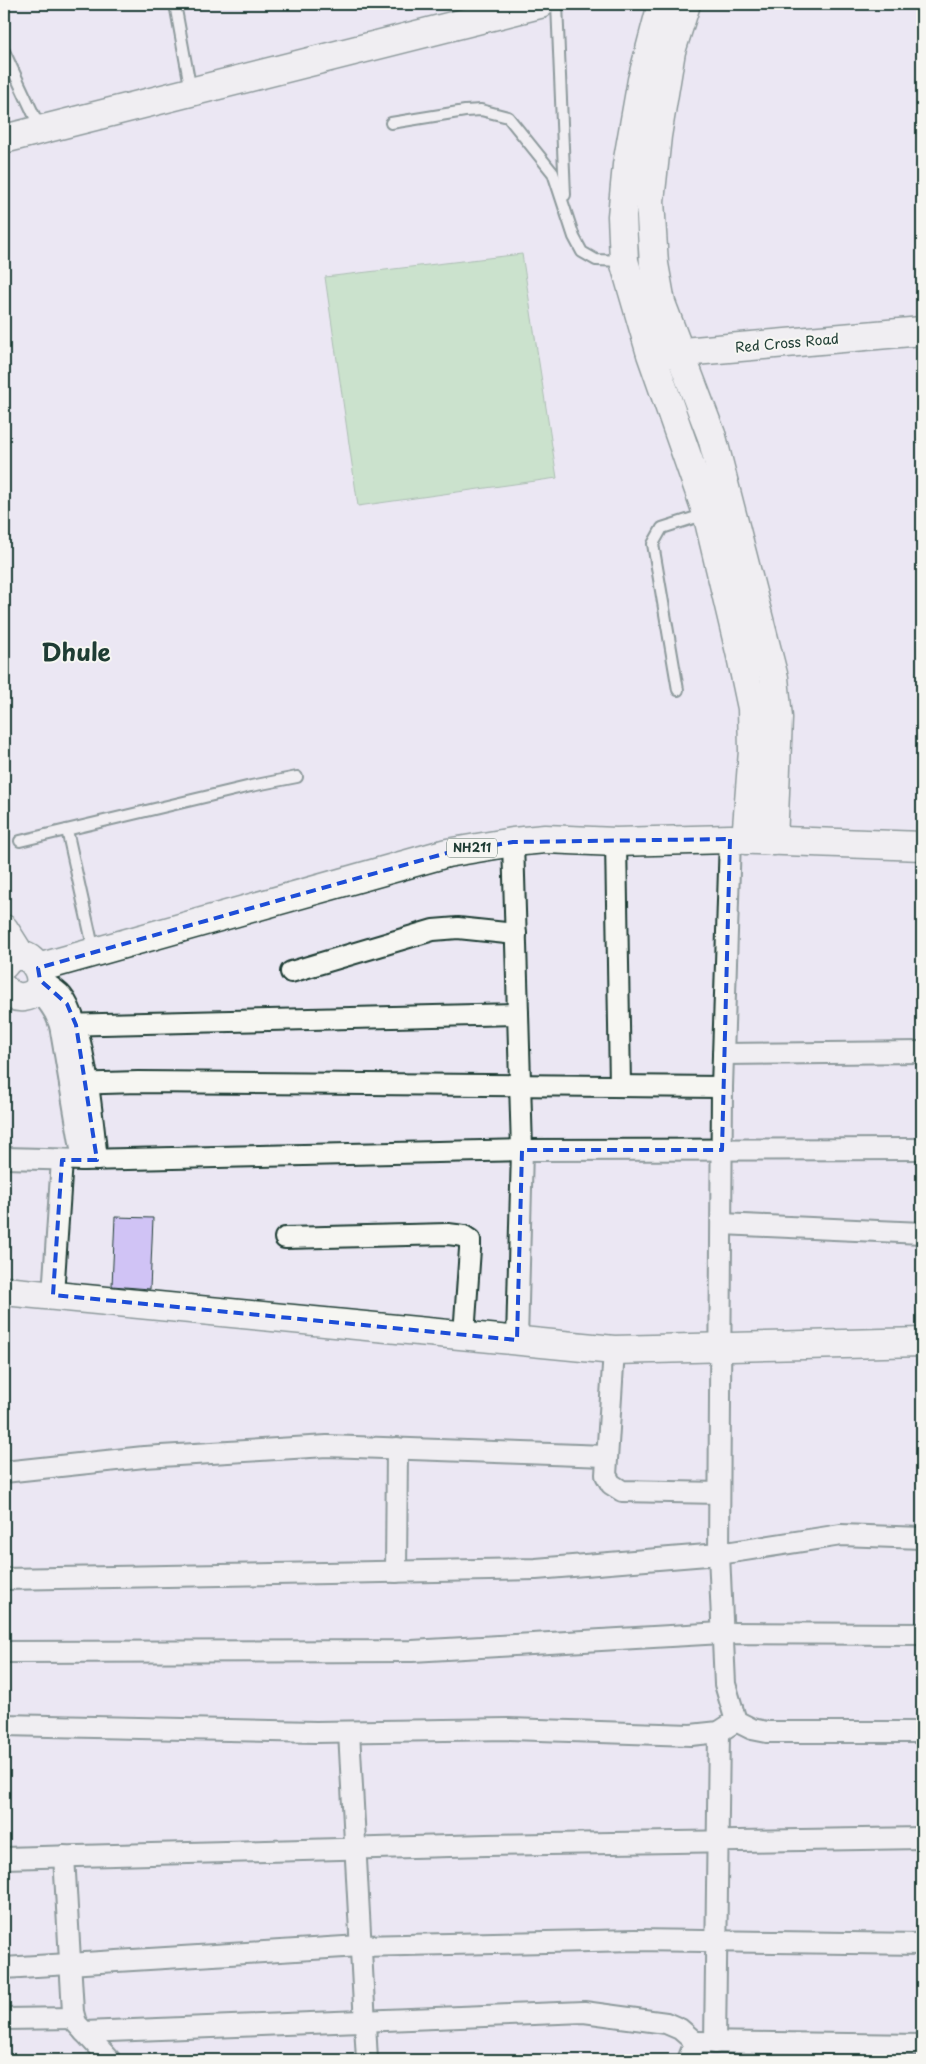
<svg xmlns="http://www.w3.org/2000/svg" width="926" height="2064" viewBox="0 0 926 2064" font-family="'Playpen Sans',sans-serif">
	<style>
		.pitch { fill: #a4db9f; stroke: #628c6a }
		.building { fill: #d0c3f5; stroke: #1f3d34 }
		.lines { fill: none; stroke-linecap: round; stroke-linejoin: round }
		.lane-casing { stroke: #1f3d34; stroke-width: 14 }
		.street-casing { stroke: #1f3d34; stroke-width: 24 }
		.secondary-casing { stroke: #1f3d34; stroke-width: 31 }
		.primary-casing { stroke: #1f3d34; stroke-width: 31 }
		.lane { stroke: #f6f6f2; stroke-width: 10 }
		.street { stroke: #f6f6f2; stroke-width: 20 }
		.secondary { stroke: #f6f6f2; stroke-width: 28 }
		.primary { stroke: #f6f6f2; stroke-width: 28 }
		.marked { fill: none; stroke: #1d4ed8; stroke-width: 4; stroke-dasharray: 10 6; stroke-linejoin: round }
		.labels { text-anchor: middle; stroke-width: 4; stroke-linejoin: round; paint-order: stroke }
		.shield { fill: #f6f6f2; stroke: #60746d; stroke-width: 1 }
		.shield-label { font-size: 12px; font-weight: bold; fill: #1f3d34 }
		.street-label { font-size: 14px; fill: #1f3d34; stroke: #f6f6f2 }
		.town-label { font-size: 24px; font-weight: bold; fill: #1f3d34; stroke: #f6f6f2 }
	</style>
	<rect width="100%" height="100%" fill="#ebe7f3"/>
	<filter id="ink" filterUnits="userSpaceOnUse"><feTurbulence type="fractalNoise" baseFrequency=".02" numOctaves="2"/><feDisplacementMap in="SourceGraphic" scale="10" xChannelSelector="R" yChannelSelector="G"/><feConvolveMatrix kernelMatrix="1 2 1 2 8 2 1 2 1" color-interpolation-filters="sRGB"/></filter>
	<g filter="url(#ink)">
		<polygon class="pitch" points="522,254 557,478 358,506 325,277"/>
		<polygon class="building" points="115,1217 153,1218 150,1289 112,1286"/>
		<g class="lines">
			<g class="lane-casing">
				<g id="lane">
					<polyline points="175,4 191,91"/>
					<polyline points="557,4 565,195"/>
					<polyline points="4,51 40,128"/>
					<polyline points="391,123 465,111 481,110 508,117 553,173 574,237 582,252 596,260 624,261"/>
					<polyline points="678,690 653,544 662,528 706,514"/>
					<polyline points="67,830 94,951"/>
					<polyline points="20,841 251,786 297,777"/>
				</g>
			</g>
			<g class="street-casing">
				<g id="street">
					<polyline points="730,839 722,1087 719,1554 725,1684 736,1721 752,1729 767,1732 922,1732"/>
					<polyline points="513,842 522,1150 517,1340"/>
					<polyline points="616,842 620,1085"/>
					<polyline points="291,972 433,930 458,928 516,934"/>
					<path d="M40,980C48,985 56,989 62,996C84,1021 93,1123 97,1160"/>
					<path d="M36,990C48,1001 55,1010 60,1025L83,1160"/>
					<polyline points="60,1025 518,1014"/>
					<polyline points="723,1054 922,1052"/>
					<polyline points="70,1084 138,1082 722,1087"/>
					<polyline points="4,1158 83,1160 522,1150 922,1149"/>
					<polyline points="722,1224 922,1233"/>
					<polyline points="285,1238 448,1234 464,1236 470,1240 470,1249 464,1335"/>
					<polyline points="53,1295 62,1160"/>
					<polyline points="614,1350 606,1475 611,1484 622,1491 719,1493"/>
					<polyline points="4,1472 144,1457 327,1446 606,1456"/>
					<polyline points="396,1572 397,1448"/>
					<polyline points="4,1579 536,1569 719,1554 841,1535 922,1538"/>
					<polyline points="4,1652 412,1651 722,1633 922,1634"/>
					<polyline points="4,1725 316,1732 509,1729 691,1735 719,1732 736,1721"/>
					<polyline points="349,1732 367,2060"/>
					<polyline points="64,1856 73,2012 76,2023 110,2060"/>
					<polyline points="4,1858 486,1845 922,1838"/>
					<polyline points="4,1968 360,1946 635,1940 922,1944"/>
					<polyline points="4,2019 74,2018"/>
					<polyline points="84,2032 584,2012 666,2023 680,2029 695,2042"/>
					<polyline points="715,2043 719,1732"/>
					<polyline points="688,2060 695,2042 922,2045"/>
				</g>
			</g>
			<g class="secondary-casing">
				<g id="secondary">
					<polyline points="662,4 642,80 627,165 622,216 624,261 651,354 707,513 741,656 752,708 753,751 746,840"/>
					<polyline points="686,4 671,51 657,136 650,201 654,264 661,303 712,437 774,678 778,718 773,841"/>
					<polyline points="4,139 540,4"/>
					<polyline points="660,354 922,331"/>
					<polyline points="4,929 21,956"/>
					<polyline points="4,1291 614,1350 922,1342"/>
				</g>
			</g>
			<g class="primary-casing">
				<g id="primary">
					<path d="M4,965C27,933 61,991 24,997C16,998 9,995 4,989"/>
					<polyline points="38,968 447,853 513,842 545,839 616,842 730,839 922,846"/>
				</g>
			</g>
			<use href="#lane" class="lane"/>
			<use href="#street" class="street"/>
			<use href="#secondary" class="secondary"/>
			<use href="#primary" class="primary"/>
		</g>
	</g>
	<path d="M0 0H926V2064H0ZM730,839L722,1150H522L517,1340L53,1295L62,1160H97L76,1025L67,1004L40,980L38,968L447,853L513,842Z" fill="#ebe7f3" fill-opacity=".55" fill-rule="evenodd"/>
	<path class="marked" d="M730,839L722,1150H522L517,1340L53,1295L62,1160H97L76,1025L67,1004L40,980L38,968L447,853L513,842Z"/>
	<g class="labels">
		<rect class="shield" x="447" y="838.5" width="50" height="19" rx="4"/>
		<g class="shield-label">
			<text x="472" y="852">NH211</text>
		</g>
		<g class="street-label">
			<text transform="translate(787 343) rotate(-5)" y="5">Red Cross Road</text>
		</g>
		<g class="town-label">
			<text x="76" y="661">Dhule</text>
		</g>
	</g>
	<rect width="926" height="2064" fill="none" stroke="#f6f6f2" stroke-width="20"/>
	<rect x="10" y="10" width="906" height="2044" fill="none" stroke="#1f3d34" stroke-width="2" filter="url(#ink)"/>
</svg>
